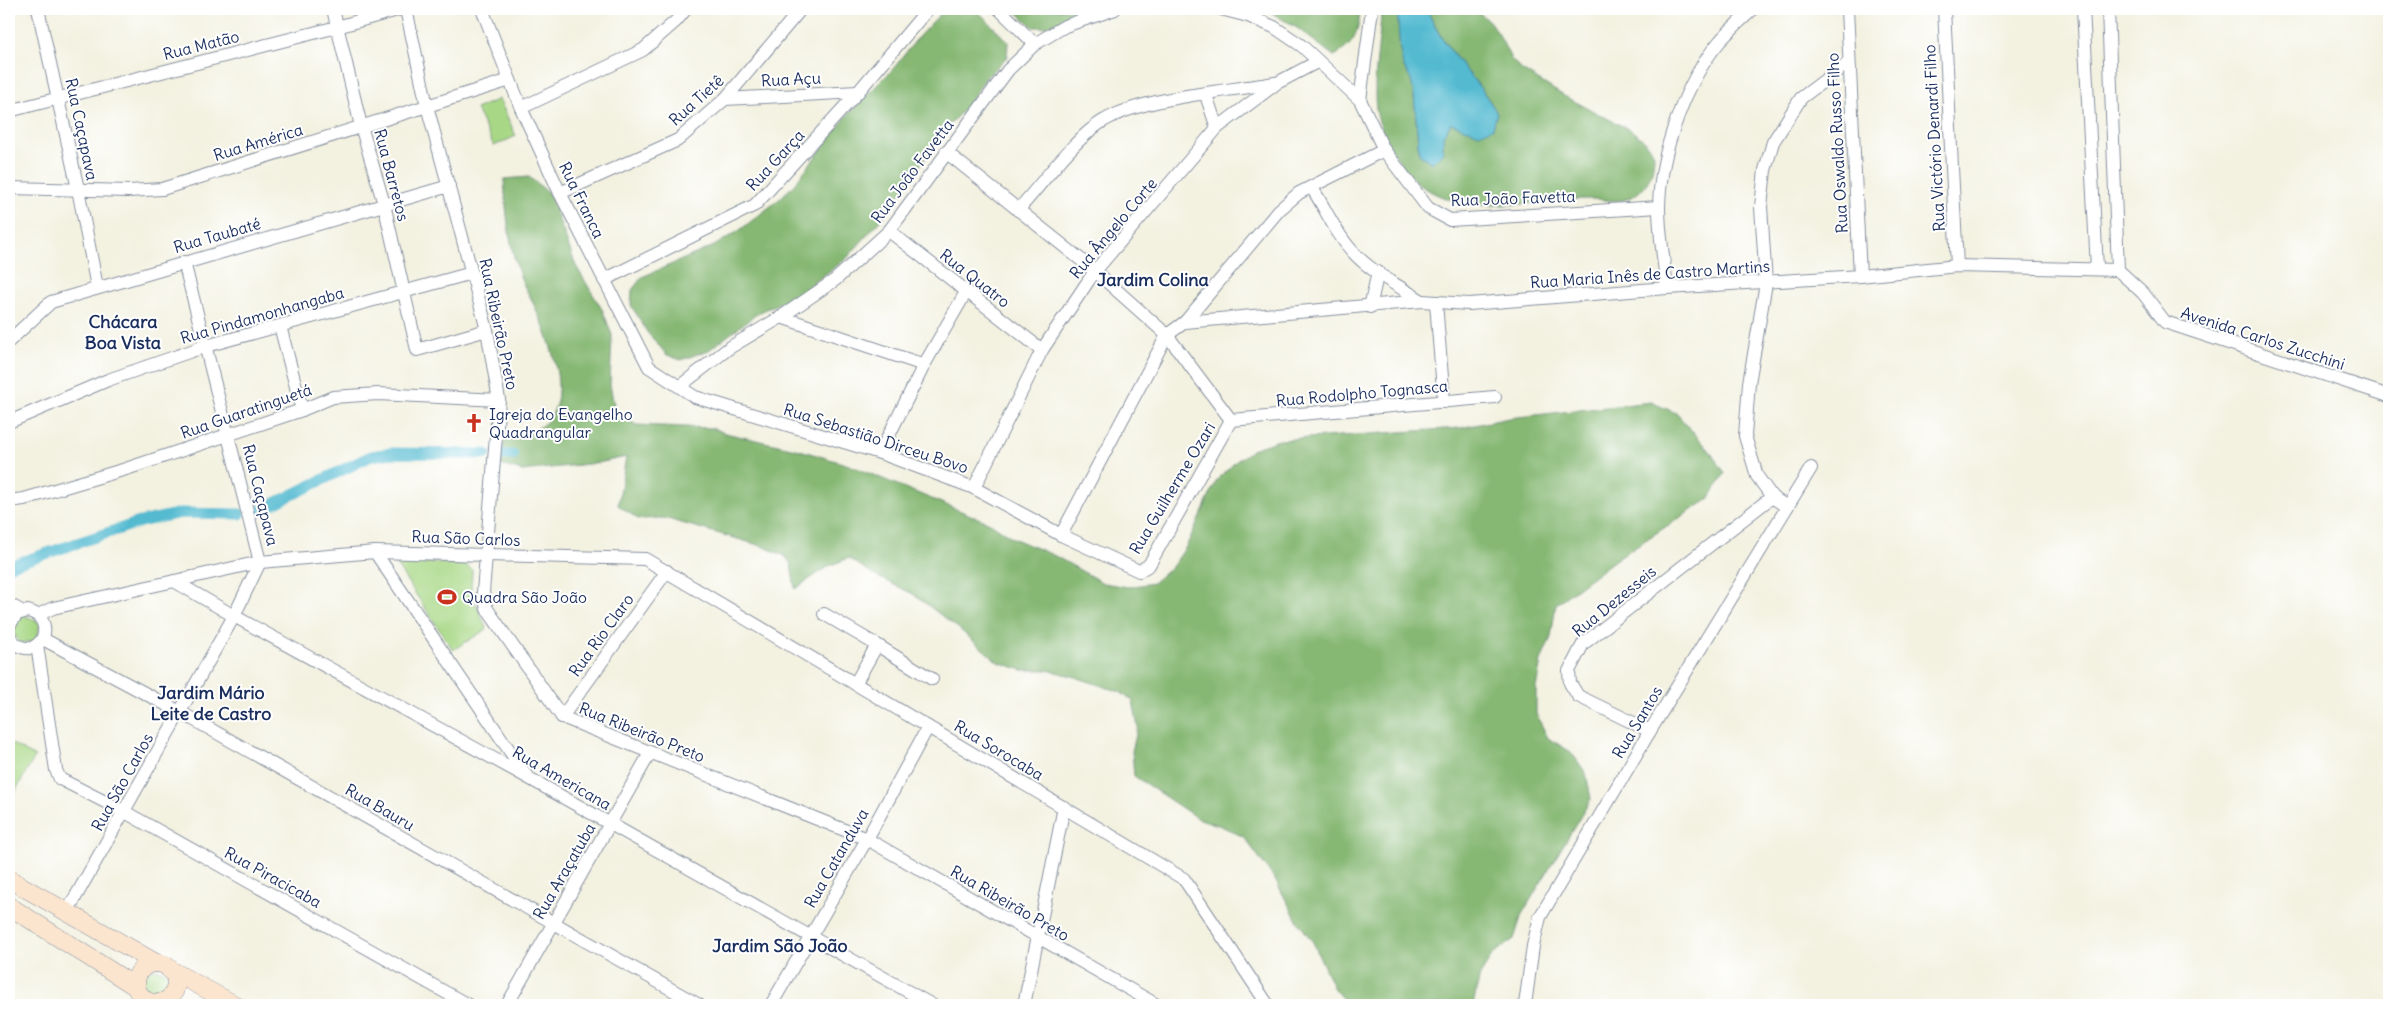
<svg xmlns="http://www.w3.org/2000/svg" width="2398" height="1014" viewBox="0 0 2398 1014" font-family="Delius,sans-serif">
	<style>
		.green { fill: #a8d886; stroke: #628472 }
		.forest { fill: #86b873; stroke: #507468 }
		.water { fill: #52bad0; stroke: #367497 }
		.lines { fill: none; stroke-linecap: round; stroke-linejoin: round }
		.canal { stroke: #52bad0; stroke-width: 11 }
		.street-casing { stroke: #87909f; stroke-width: 14 }
		.secondary-casing { stroke: #87909f; stroke-width: 19 }
		.street { stroke: #fff; stroke-width: 12 }
		.secondary { stroke: #fce5cf; stroke-width: 18 }
		.labels { text-anchor: middle; stroke-width: 4; stroke-linejoin: round; paint-order: stroke }
		.street-label { font-size: 16px; fill: #1b2f5e; stroke: #fff }
		.poi-label { font-size: 16px; fill: #1b2f5e; stroke: #fff; text-anchor: start }
		.neighbourhood-label { font-size: 18px; font-weight: bold; fill: #1b2f5e; stroke: #fff }
	</style>
	<rect width="100%" height="100%" fill="#fff"/>
	<filter id="ink" filterUnits="userSpaceOnUse"><feTurbulence type="fractalNoise" baseFrequency=".02" numOctaves="2"/><feDisplacementMap in="SourceGraphic" scale="10" xChannelSelector="R" yChannelSelector="G"/><feConvolveMatrix kernelMatrix="1 2 1 2 8 2 1 2 1" color-interpolation-filters="sRGB"/></filter>
	<filter id="wash" filterUnits="userSpaceOnUse"><feTurbulence type="fractalNoise" baseFrequency=".0096" numOctaves="4" result="noise"/><feDisplacementMap in="SourceGraphic" scale="20" xChannelSelector="R" yChannelSelector="G"/><feGaussianBlur stdDeviation="1.12" result="paint"/><feColorMatrix in="noise" values="0 0 0 0 0 0 0 0 0 0 0 0 0 0 0 0 0 1.4 0 .05"/><feComposite in="paint" operator="in"/></filter>
	<g filter="url(#wash)">
		<rect width="100%" height="100%" fill="#f3f1e0"/>
		<g class="green">
			<polygon points="499,99 516,136 494,146 476,109"/>
			<polygon points="399,562 465,564 472,570 471,593 487,629 453,650 397,566"/>
			<polygon points="24,615 40,623 37,641 19,643 11,627"/>
			<polygon points="9,742 35,757 9,802"/>
			<circle cx="156" cy="984" r="15"/>
		</g>
		<g class="forest">
			<polygon points="945,9 976,9 1008,42 1007,57 985,79 969,104 947,127 886,214 846,259 797,295 758,313 709,350 681,360 667,355 647,332 631,305 632,290 642,277 714,246 740,230 777,201 793,186 849,113 893,69 920,35"/>
			<polygon points="1013,9 1092,9 1075,13 1048,27 1033,27"/>
			<path d="M1265,9H1360C1359,32 1355,45 1334,56L1297,28Z"/>
			<path d="M1381,9H1397L1400,50L1403,65L1411,80L1414,95L1419,154L1432,163L1443,152V136L1451,123L1493,128L1497,113C1476,75 1444,52 1427,9H1475L1489,21L1498,33L1511,59L1522,70L1564,96L1632,131L1645,141L1654,154C1654,174 1647,191 1627,199C1616,203 1604,199 1593,199C1537,198 1473,220 1423,187C1406,176 1386,141 1379,122C1369,93 1381,41 1381,9Z"/>
			<path d="M529,177L549,193L576,266L603,311L612,335L610,385L615,410L636,425L712,428L725,433L800,450L849,465L990,523L1013,538L1055,556L1103,583L1128,587L1153,583L1172,567L1186,547L1217,480L1235,462L1255,448L1279,440L1460,428L1509,418L1651,402L1676,413L1710,451L1725,473L1709,499L1619,557L1556,604L1551,637L1541,661L1536,688V714L1548,738L1571,752L1586,773L1591,799L1522,914L1514,939L1493,954L1480,975L1473,1005H1348L1334,989L1313,942L1298,922L1274,878L1244,837L1221,826L1197,818L1134,776L1132,751L1138,727L1133,701L1120,692L1072,676L1047,670H1022L998,662L958,628L913,594L872,574L849,558L829,566L795,589L791,564L785,556L762,546L664,518L638,519L618,505L626,457L598,463L522,471L501,465L505,434C512,433 521,434 528,432C582,417 550,339 534,305C531,297 525,289 522,281C509,250 506,212 504,179Z"/>
		</g>
		<path class="water" d="M1397,9H1427C1442,50 1476,76 1497,113L1493,128L1479,134L1451,123L1443,136V152L1432,163L1419,154L1414,95L1411,80L1403,65L1400,50Z"/>
		<g class="lines">
			<g class="canal">
				<polyline points="503,455 513,455"/>
				<polyline points="253,514 371,456 391,453 486,454"/>
				<polyline points="9,566 140,522 181,513 240,514"/>
			</g>
		</g>
	</g>
	<g filter="url(#ink)">
		<g class="lines">
			<g class="street-casing">
				<g id="street">
					<polyline points="38,9 78,189 97,287"/>
					<polyline points="333,9 361,126 384,204 417,350 487,330"/>
					<polyline points="406,9 427,106 487,330 499,400 483,592 487,609 562,717 867,839 1157,1005"/>
					<polyline points="482,9 521,108 560,193 649,367 695,397 880,453 974,488 1061,535 1139,571 1149,565 1231,420"/>
					<polyline points="999,9 1035,44"/>
					<polyline points="1221,9 1248,16 1274,27 1302,46 1360,100 1384,150 1428,208 1450,220 1659,207"/>
					<polyline points="1847,9 1860,276"/>
					<polyline points="1944,9 1957,266"/>
					<polyline points="2083,9 2097,268"/>
					<polyline points="2108,9 2118,270"/>
					<polyline points="1206,95 1217,128"/>
					<polyline points="725,99 858,92"/>
					<polyline points="1360,100 1372,9"/>
					<polyline points="521,108 643,50 676,21 686,9"/>
					<polyline points="9,111 337,27 401,9"/>
					<polyline points="946,152 1095,271 1167,335 1231,420"/>
					<polyline points="9,188 129,191 162,189 510,80"/>
					<path d="M1312,188C1326,209 1335,233 1353,252C1371,272 1399,286 1422,301"/>
					<polyline points="560,193 678,140 725,99 801,9"/>
					<path d="M1018,210C1041,185 1077,135 1105,120C1145,97 1228,91 1275,83"/>
					<polyline points="889,231 1042,350"/>
					<polyline points="184,262 260,562"/>
					<polyline points="2118,270 2143,293 2165,322 2389,396"/>
					<polyline points="604,280 755,205 858,92 928,9"/>
					<path d="M1667,288C1664,261 1659,234 1659,207C1660,153 1685,82 1720,41C1730,30 1742,19 1753,9"/>
					<polyline points="1436,303 1444,402"/>
					<polyline points="1370,307 1378,272"/>
					<polyline points="781,317 924,365"/>
					<polyline points="1185,322 1422,301 1469,304 1667,288 1860,276 1957,266 2118,270"/>
					<polyline points="280,326 302,410"/>
					<polyline points="9,341 51,302 449,186"/>
					<polyline points="680,386 729,348 781,317 835,280 889,231 1008,70 1035,44 1065,26 1115,9"/>
					<polyline points="1231,420 1495,397"/>
					<polyline points="9,422 108,380 206,346 472,273"/>
					<polyline points="880,453 924,365 966,292"/>
					<polyline points="974,488 1042,350 1095,271 1217,128 1277,83 1317,62"/>
					<polyline points="9,501 24,499 126,469 302,410 333,397 378,394 499,400"/>
					<polyline points="1787,507 1772,497 1757,476 1745,436 1749,383 1766,283 1761,207 1765,170 1773,142 1801,98 1849,62"/>
					<polyline points="1061,535 1167,335 1185,322 1279,210 1299,193 1384,150"/>
					<polyline points="375,552 526,775"/>
					<polyline points="174,581 234,616 527,777 932,1005"/>
					<polyline points="9,604 23,612"/>
					<polyline points="824,614 877,645 855,684"/>
					<polyline points="38,615 53,608 260,562 375,552 645,559 1184,879 1268,1005"/>
					<path d="M9,626L17,614L28,611C48,616 50,639 32,648C21,649 14,645 9,635"/>
					<polyline points="43,639 180,712 699,1005"/>
					<polyline points="37,645 56,770 60,779 125,812 468,1005"/>
					<polyline points="877,645 932,679"/>
					<polyline points="562,717 667,571"/>
					<polyline points="1650,731 1578,696 1570,683 1569,671 1583,644 1772,497"/>
					<polyline points="67,912 234,616 260,562"/>
					<polyline points="507,1005 650,753"/>
					<polyline points="771,1005 867,839 928,727"/>
					<polyline points="1024,1005 1064,807"/>
					<polyline points="1525,1005 1533,946 1540,917 1650,731 1811,468"/>
				</g>
			</g>
			<g class="secondary-casing">
				<g id="secondary">
					<polyline points="9,879 156,963"/>
					<polyline points="9,906 136,987"/>
					<circle cx="156" cy="983" r="20"/>
					<polyline points="169,969 235,1005"/>
				</g>
			</g>
			<use href="#street" class="street"/>
			<use href="#secondary" class="secondary"/>
		</g>
	</g>
	<defs>
		<g id="church-bare" transform="scale(1.5)"><path d="M-1.2-6h2.4v3.5h3.3v2.4h-3.3V6h-2.4V-.1h-3.3v-2.4h3.3Z" fill="#c8321e" stroke="#fff" stroke-width="2.5" paint-order="stroke"/></g>
		<g id="stadium-bare" transform="scale(1.5)"><path d="M0-5a6.5 5 0 1 0 0 10a6.5 5 0 1 0 0-10ZM-3.5-1.8h7v3.6h-7Z" fill="#c8321e" stroke="#fff" stroke-width="2.5" paint-order="stroke"/></g>
	</defs>
	<g fill-rule="evenodd">
		<use href="#church-bare" x="474" y="423"/>
		<use href="#stadium-bare" x="447" y="597"/>
	</g>
	<g class="labels">
		<g class="street-label">
			<text transform="translate(201 45) rotate(-14)" y="6">Rua Matão</text>
			<text transform="translate(791 79) rotate(-3)" y="6">Rua Açu</text>
			<text transform="translate(696 100) rotate(-42)" y="6">Rua Tietê</text>
			<text transform="translate(82 129) rotate(78)" y="6">Rua Caçapava</text>
			<text transform="translate(1934 138) rotate(-93)" y="6">Rua Victório Denardi Filho</text>
			<text transform="translate(258 142) rotate(-17)" y="6">Rua América</text>
			<text transform="translate(1837 143) rotate(-93)" y="6">Rua Oswaldo Russo Filho</text>
			<text transform="translate(775 160) rotate(-47)" y="6">Rua Garça</text>
			<text transform="translate(912 171) rotate(-53)" y="6">Rua João Favetta</text>
			<text transform="translate(392 175) rotate(75)" y="6">Rua Barretos</text>
			<text transform="translate(1513 198) rotate(-2)" y="6">Rua João Favetta</text>
			<text transform="translate(582 200) rotate(64)" y="6">Rua Franca</text>
			<text transform="translate(1113 228) rotate(-50)" y="6">Rua Ângelo Corte</text>
			<text transform="translate(217 235) rotate(-16)" y="6">Rua Taubaté</text>
			<text transform="translate(1650 274) rotate(-4)" y="6">Rua Maria Inês de Castro Martins</text>
			<text transform="translate(975 278) rotate(38)" y="6">Rua Quatro</text>
			<text transform="translate(262 315) rotate(-16)" y="6">Rua Pindamonhangaba</text>
			<text transform="translate(499 324) rotate(78)" y="6">Rua Ribeirão Preto</text>
			<text transform="translate(2263 338) rotate(18)" y="6">Avenida Carlos Zucchini</text>
			<text transform="translate(1362 393) rotate(-5)" y="6">Rua Rodolpho Tognasca</text>
			<text transform="translate(246 411) rotate(-19)" y="6">Rua Guaratinguetá</text>
			<text transform="translate(876 438) rotate(18)" y="6">Rua Sebastião Dirceu Bovo</text>
			<text transform="translate(1172 488) rotate(-59)" y="6">Rua Guilherme Ozari</text>
			<text transform="translate(261 495) rotate(76)" y="6">Rua Caçapava</text>
			<text transform="translate(466 538) rotate(2)" y="6">Rua São Carlos</text>
			<text transform="translate(1614 601) rotate(-39)" y="6">Rua Dezesseis</text>
			<text transform="translate(601 635) rotate(-54)" y="6">Rua Rio Claro</text>
			<text transform="translate(1637 722) rotate(-59)" y="6">Rua Santos</text>
			<text transform="translate(642 732) rotate(22)" y="6">Rua Ribeirão Preto</text>
			<text transform="translate(999 750) rotate(31)" y="6">Rua Sorocaba</text>
			<text transform="translate(562 778) rotate(30)" y="6">Rua Americana</text>
			<text transform="translate(122 782) rotate(-61)" y="6">Rua São Carlos</text>
			<text transform="translate(380 807) rotate(30)" y="6">Rua Bauru</text>
			<text transform="translate(836 858) rotate(-60)" y="6">Rua Catanduva</text>
			<text transform="translate(564 871) rotate(-60)" y="6">Rua Araçatuba</text>
			<text transform="translate(273 877) rotate(29)" y="6">Rua Piracicaba</text>
			<text transform="translate(1010 903) rotate(30)" y="6">Rua Ribeirão Preto</text>
		</g>
		<g class="poi-label">
			<text x="489" y="420">Igreja do Evangelho<tspan x="489" dy="18">Quadrangular</tspan></text>
			<text x="462" y="603">Quadra São João</text>
		</g>
		<g class="neighbourhood-label">
			<text x="1153" y="286">Jardim Colina</text>
			<text x="123" y="328">Chácara<tspan x="123" dy="21">Boa Vista</tspan></text>
			<text x="211" y="699">Jardim Mário<tspan x="211" dy="21">Leite de Castro</tspan></text>
			<text x="780" y="952">Jardim São João</text>
		</g>
	</g>
	<rect width="2398" height="1014" fill="none" stroke="#fff" stroke-width="30"/>
</svg>
